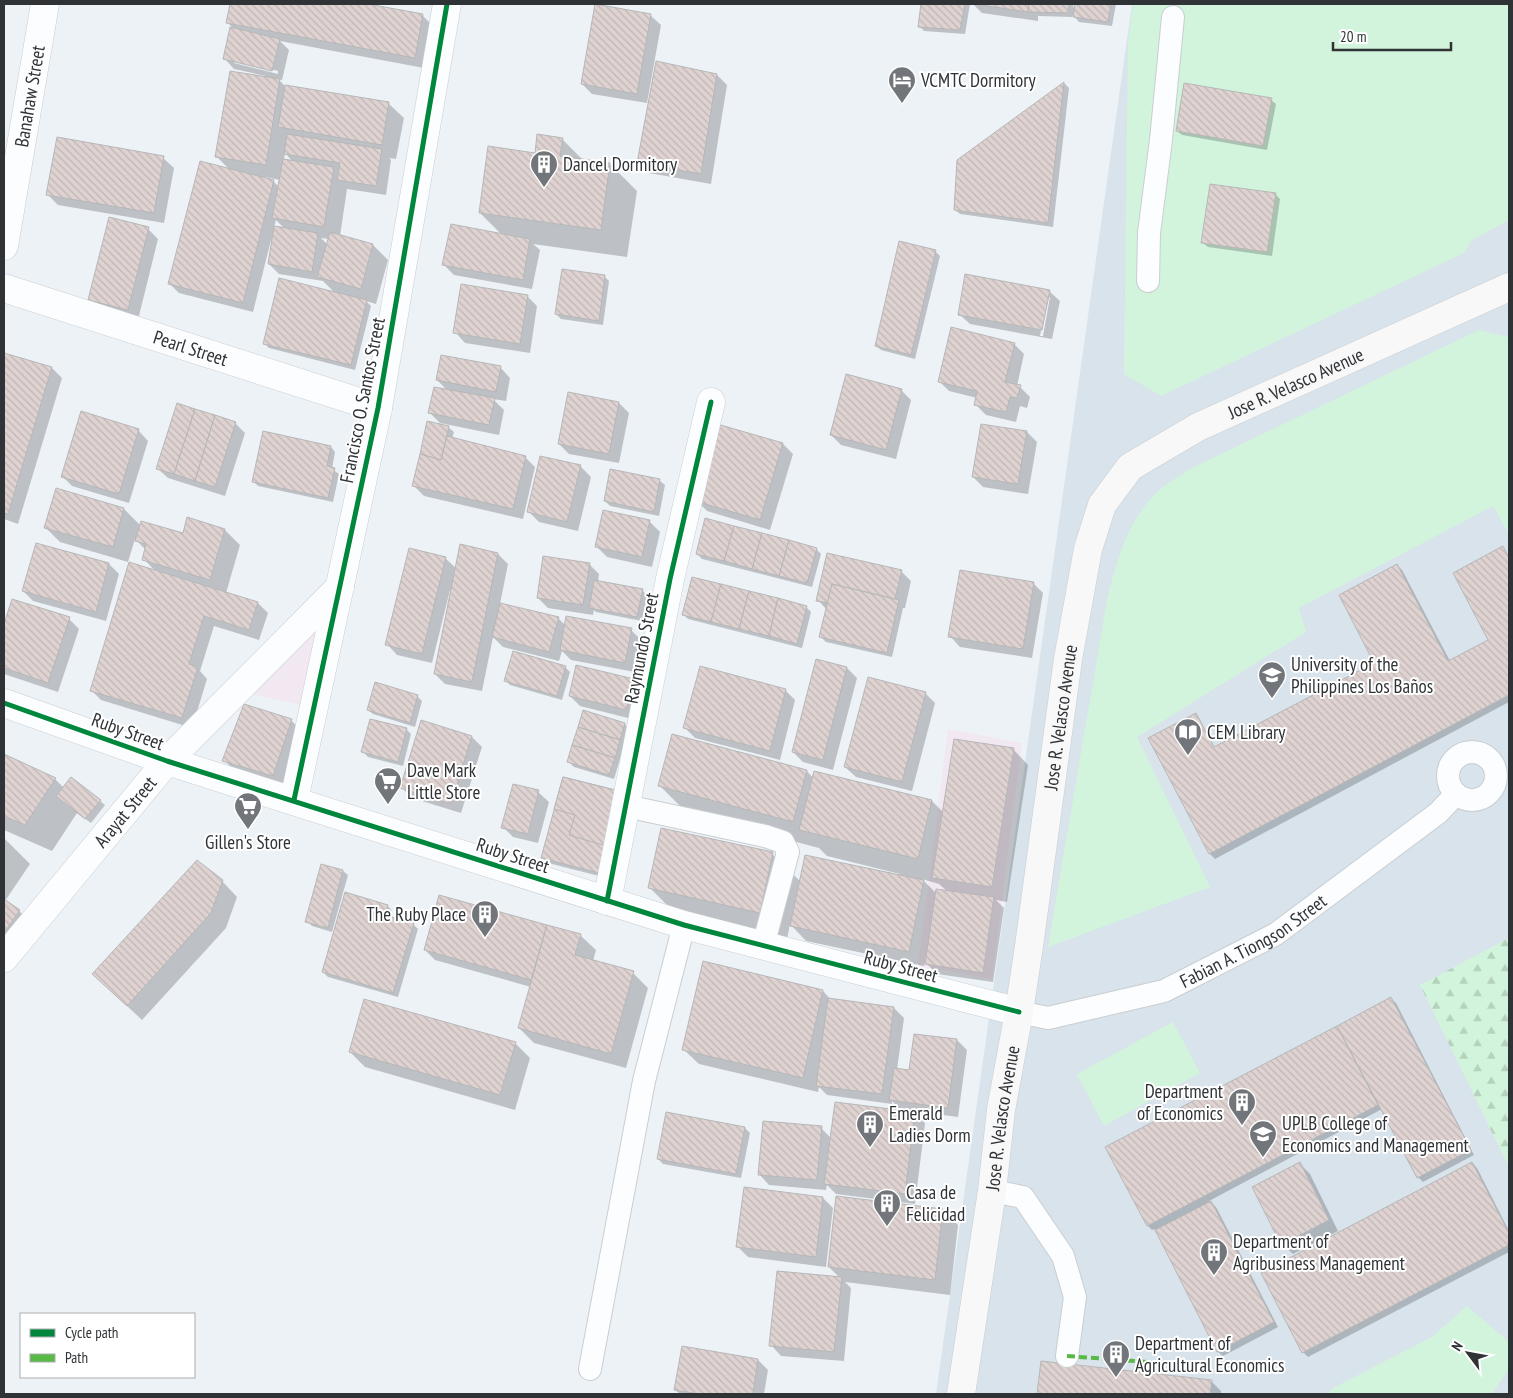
<svg xmlns="http://www.w3.org/2000/svg" width="1513" height="1398" viewBox="0 0 1513 1398" font-family="'PT Sans Narrow',sans-serif">
	<style>
		.commercial { fill: #f2e8f2 }
		.built { fill: #d8e3eb }
		.green { fill: #d2f4dc }
		.forest { fill: url(#forest-firs) }
		.shadow { fill: #0003; fill-rule: evenodd }
		.building { fill: url(#building-back-hatch); stroke: #b6b7b8 }
		.lines { fill: none; stroke-linecap: round; stroke-linejoin: round }
		.service-casing { stroke: #caced1; stroke-width: 24 }
		.minor-casing { stroke: #caced1; stroke-width: 29 }
		.secondary-casing { stroke: #caced1; stroke-width: 29 }
		.service { stroke: #fcfdfe; stroke-width: 22 }
		.minor { stroke: #fcfdfe; stroke-width: 28 }
		.secondary { stroke: #f9f8f9; stroke-width: 28 }
		.quiet { stroke: #58b947; stroke-width: 4; stroke-dasharray: 8 4; stroke-linecap: butt }
		.cycleway-casing { stroke: #fff; stroke-width: 8 }
		.cycleway { stroke: #00873e; stroke-width: 5 }
		.labels { text-anchor: middle; stroke-width: 4; stroke-linejoin: round; paint-order: stroke }
		.poi-label { font-size: 19px; fill: #2f3336; stroke: #fff; text-anchor: start }
		.street-label { font-size: 19px; fill: #2f3336; stroke: #fff }
	</style>
	<defs>
		<pattern id="forest-firs" width="22" height="20" patternUnits="userSpaceOnUse" patternTransform="scale(1.25)"><rect width="22" height="20" fill="#d2f4dc"/><path d="M5 1l3.5 6h-7zM16 11l3.5 6h-7z" fill="#b5d2bd"/></pattern>
		<pattern id="building-back-hatch" width="6" height="6" patternUnits="userSpaceOnUse" patternTransform="scale(1.25)"><rect width="6" height="6" fill="#dfd3d2"/><path d="M-1 5l2 2M0 0l6 6M5-1l2 2" fill="none" stroke="#c0b6b5"/></pattern>
	</defs>
	<rect width="100%" height="100%" fill="#edf2f7"/>
	<g class="commercial">
		<polygon points="324,621 306,706 250,694"/>
		<polygon points="948,729 1022,743 992,979 918,966"/>
	</g>
	<polygon class="built" points="1132,4 1509,4 1509,1394 936,1394"/>
	<g class="green">
		<polygon points="1133,4 1509,4 1509,220 1472,240 1464,253 1161,396 1124,374 1128,43"/>
		<path d="M1479,330L1509,337V534L1493,506L1299,608L1306,632L1137,737L1210,887L1048,947L1107,600C1117,559 1129,515 1163,487C1172,480 1182,474 1192,468Z"/>
		<polygon points="1173,1022 1200,1073 1104,1126 1077,1074"/>
		<polygon points="1467,1306 1509,1342 1509,1369 1492,1394 1329,1394 1331,1389 1432,1337"/>
	</g>
	<polygon class="forest" points="1509,938 1509,1167 1420,985"/>
	<g class="shadow">
		<path d="M231,4H361L422,15L433,26L424,68L280,41L289,50L282,80L278,79L285,86L388,103L404,118L396,159L389,158L391,160L386,195L347,189L340,236L373,245L388,260L376,304L366,301L371,306L355,370L269,348L264,343L335,293L323,281L279,274L269,264L273,240H271L253,312L179,293L169,283L230,170L217,157L265,78L266,76L234,69L224,58L234,29L228,23ZM234,60L278,71V74L234,63ZM285,153L293,162L284,160ZM265,177L280,180L279,187L273,181L265,179ZM276,220L285,229L274,227ZM321,238L329,239L328,245Z"/>
		<polygon points="922,4 970,4 965,34 924,31 920,27"/>
		<polygon points="973,4 1074,4 1073,7 1076,8 1076,4 1116,4 1112,26 1079,22 1073,15 1072,17 1038,16 1038,21 982,13"/>
		<polygon points="650,15 661,25 647,103 592,94 582,84"/>
		<polygon points="717,75 727,85 711,184 649,173 638,163"/>
		<polygon points="1064,83 1069,88 1053,227 960,214 955,210 959,161"/>
		<polygon points="1271,100 1276,104 1267,150 1182,135 1177,131"/>
		<polygon points="562,139 583,160 610,164 637,191 627,257 533,244 540,250 532,289 454,275 444,265 502,235 480,213 536,154"/>
		<polygon points="163,158 174,168 164,223 58,205 47,194"/>
		<polygon points="1275,194 1280,199 1272,256 1208,247 1203,243"/>
		<polygon points="148,229 158,239 138,320 99,310 89,300"/>
		<polygon points="935,251 940,256 915,359 881,350 876,346"/>
		<polygon points="604,276 609,281 603,325 561,319 556,314"/>
		<path d="M1049,291L1060,301L1052,339L970,324L959,314ZM1047,297H1050L1043,336H1040Z"/>
		<polygon points="527,296 537,306 530,353 465,343 455,332"/>
		<polygon points="1014,344 1024,354 1017,386 1020,387 1030,397 1027,408 1020,406 1016,422 986,415 976,405 977,398 949,391 939,381"/>
		<polygon points="4,354 52,368 62,378 18,524 4,519"/>
		<polygon points="500,367 510,378 506,401 493,399 504,410 499,435 440,423 430,413 448,391 437,380"/>
		<polygon points="901,390 911,400 896,459 841,445 831,435"/>
		<polygon points="569,393 619,403 629,413 619,463 569,454 559,444"/>
		<polygon points="235,423 245,433 225,496 168,478 157,468"/>
		<polygon points="428,423 449,428 454,432 452,439 525,457 535,467 523,519 424,496 414,486"/>
		<polygon points="138,430 148,441 129,503 72,486 62,476"/>
		<polygon points="1027,432 1037,442 1028,494 983,487 973,477"/>
		<polygon points="783,444 793,454 770,530 707,511 697,501"/>
		<polygon points="331,447 335,452 332,469 339,474 333,502 258,486 254,482"/>
		<polygon points="541,457 581,467 591,477 578,531 539,522 528,511"/>
		<polygon points="660,481 665,485 659,516 610,506 605,501"/>
		<polygon points="56,489 124,509 141,526 183,535 225,530 240,545 226,593 258,603 268,613 259,640 214,626 200,671 207,679 192,728 101,700 91,690 156,572 144,559 146,550 135,539 128,562 60,542 45,527"/>
		<polygon points="650,522 660,532 652,567 607,557 596,546"/>
		<polygon points="1503,548 1509,556 1509,702 1215,859 1210,854 1150,739 1195,715 1200,720 1215,748 1376,663 1397,565 1402,570 1450,661 1489,640"/>
		<polygon points="816,549 821,554 812,587 702,559 697,554"/>
		<polygon points="498,554 508,564 500,604 558,618 566,626 631,630 641,640 635,672 571,660 562,651 559,661 503,647 493,637 482,691 445,684 435,674 452,591 450,590 432,663 397,655 387,644 445,558 457,569"/>
		<polygon points="828,554 901,571 911,581 905,608 903,608 892,657 826,642 821,637 827,610 818,600"/>
		<polygon points="109,564 119,574 106,621 33,601 23,591"/>
		<polygon points="589,564 599,574 598,582 642,590 647,595 642,621 596,612 594,610 593,615 548,608 538,598"/>
		<polygon points="1033,583 1043,593 1032,658 960,647 950,636"/>
		<polygon points="13,600 69,619 79,629 58,692 4,674 4,628"/>
		<polygon points="806,607 811,612 802,648 688,619 683,614"/>
		<polygon points="565,667 570,672 562,700 510,685 505,680"/>
		<polygon points="847,668 857,678 833,770 803,762 793,752"/>
		<polygon points="633,680 644,691 636,720 580,706 570,696"/>
		<polygon points="785,690 795,700 780,760 695,738 685,728"/>
		<polygon points="925,693 935,703 912,791 856,777 845,767"/>
		<polygon points="417,696 422,701 415,727 373,714 368,710"/>
		<polygon points="291,720 301,731 283,785 234,770 224,760"/>
		<polygon points="625,724 629,729 614,779 574,767 569,762"/>
		<polygon points="406,729 411,734 403,766 368,757 363,752"/>
		<polygon points="472,737 482,747 461,813 412,798 401,787"/>
		<path d="M1013,749L1028,765L1007,902L996,900L1004,908L993,982L937,974L927,964L928,957H926L924,966L806,941L790,924L787,939L676,914L649,887L772,854L801,882L899,876L900,874L827,856L819,848L687,813L660,786L807,771L813,778L932,801L944,813ZM922,879L939,884L948,892L937,894Z"/>
		<polygon points="4,756 55,779 64,788 100,801 105,805 91,823 77,813 52,851 4,830"/>
		<polygon points="538,792 549,802 538,843 513,837 503,827"/>
		<polygon points="4,838 30,864 5,901 24,915 4,944"/>
		<polygon points="616,855 603,877 548,863 543,858"/>
		<polygon points="343,871 348,875 332,932 312,926 307,921"/>
		<polygon points="222,881 237,897 226,928 142,1020 93,974"/>
		<polygon points="440,896 580,935 596,950 593,961 633,973 648,988 626,1068 534,1043 519,1028 531,987 435,960 425,950"/>
		<polygon points="388,906 392,911 390,917 413,924 418,929 398,997 328,977 323,972"/>
		<polygon points="823,991 831,1000 894,1008 904,1018 897,1070 911,1071 957,1040 967,1050 958,1117 913,1111 925,1123 915,1204 836,1194 827,1185 826,1190 769,1185 759,1174 821,1128 831,1138 902,1112 892,1101 892,1104 827,1095 819,1087 818,1092 699,1064 683,1049"/>
		<polygon points="1391,999 1396,1003 1474,1155 1423,1182 1418,1177 1382,1109 1209,1201 1216,1207 1278,1327 1223,1356 1218,1352 1156,1229 1152,1230 1148,1226 1107,1148"/>
		<polygon points="515,1043 530,1058 515,1110 365,1067 350,1052"/>
		<polygon points="745,1128 750,1133 741,1178 663,1164 658,1159"/>
		<polygon points="1472,1163 1477,1168 1509,1231 1509,1252 1308,1357 1303,1352"/>
		<polygon points="1300,1164 1310,1174 1338,1231 1293,1254 1282,1244"/>
		<polygon points="823,1198 833,1208 826,1267 748,1257 738,1247"/>
		<polygon points="943,1210 958,1225 950,1295 845,1282 851,1288 844,1361 781,1356 771,1345 840,1278 829,1267"/>
		<polygon points="758,1360 768,1370 764,1394 680,1394 675,1390"/>
		<polygon points="1042,1362 1211,1381 1221,1391 1221,1394 1038,1394"/>
	</g>
	<g class="building">
		<polygon points="230,4 368,4 423,14 415,58 226,23"/>
		<polygon points="595,4 651,14 637,94 581,84"/>
		<polygon points="921,4 965,4 960,30 918,27"/>
		<polygon points="974,4 1029,4 1028,12"/>
		<polygon points="1029,4 1069,4 1068,13 1028,12"/>
		<polygon points="1075,4 1111,4 1108,22 1073,17"/>
		<polygon points="230,27 280,39 272,71 223,59"/>
		<polygon points="656,61 717,74 701,174 637,163"/>
		<polygon points="230,71 280,79 266,165 215,157"/>
		<polygon points="1064,82 1048,223 954,210 957,160"/>
		<polygon points="1184,83 1272,98 1263,146 1176,131"/>
		<polygon points="285,85 389,102 382,145 278,127"/>
		<polygon points="287,134 382,149 376,186 337,180 340,163 284,154"/>
		<polygon points="537,134 563,138 560,156 610,163 601,230 479,213 488,146 535,153"/>
		<polygon points="57,137 164,156 154,213 46,195"/>
		<polygon points="283,159 334,167 324,227 272,218"/>
		<polygon points="200,161 274,180 243,303 168,284"/>
		<polygon points="1210,184 1276,193 1267,252 1201,243"/>
		<polygon points="109,217 149,227 128,310 88,300"/>
		<polygon points="451,224 530,239 523,280 442,265"/>
		<polygon points="274,226 318,233 312,272 268,264"/>
		<polygon points="330,232 373,244 361,289 317,277"/>
		<polygon points="899,241 936,250 911,355 875,346"/>
		<polygon points="562,269 605,275 599,321 555,314"/>
		<polygon points="965,274 1050,290 1042,330 958,315"/>
		<polygon points="279,278 367,300 351,365 263,344"/>
		<polygon points="461,284 528,295 520,344 453,333"/>
		<polygon points="951,327 1015,343 1005,382 1021,385 1017,398 1010,397 1006,412 974,405 977,391 938,382"/>
		<polygon points="4,353 52,367 8,514 4,513"/>
		<polygon points="441,355 501,366 496,392 436,380"/>
		<polygon points="846,374 902,389 886,450 830,435"/>
		<polygon points="434,387 495,398 489,425 428,413"/>
		<polygon points="568,392 619,402 609,454 558,444"/>
		<polygon points="177,403 195,409 174,474 156,469"/>
		<polygon points="195,409 215,415 195,481 174,474"/>
		<polygon points="81,411 139,429 119,494 61,477"/>
		<polygon points="215,415 236,422 215,487 195,481"/>
		<polygon points="427,421 449,426 441,460 420,454"/>
		<polygon points="717,424 783,443 760,520 695,501"/>
		<polygon points="981,424 1027,431 1018,484 972,477"/>
		<polygon points="263,431 331,446 327,466 335,468 328,498 252,482"/>
		<polygon points="447,436 526,456 513,509 412,486 420,454 441,460"/>
		<polygon points="540,456 581,465 567,522 527,512"/>
		<polygon points="610,469 660,479 654,512 604,501"/>
		<polygon points="56,488 124,508 113,547 44,528"/>
		<polygon points="603,510 650,520 642,557 595,547"/>
		<polygon points="187,517 225,529 210,580 142,560 146,544 135,541 141,521 183,533"/>
		<polygon points="705,518 734,526 724,561 696,554"/>
		<polygon points="734,526 762,533 752,569 724,561"/>
		<polygon points="762,533 789,540 779,576 752,569"/>
		<polygon points="789,540 817,548 807,583 779,576"/>
		<polygon points="36,543 109,563 96,612 22,591"/>
		<polygon points="460,544 498,553 472,682 434,674"/>
		<polygon points="1503,546 1509,558 1509,695 1209,854 1148,738 1196,713 1214,747 1374,663 1339,595 1397,564 1448,661 1488,640 1453,573"/>
		<polygon points="409,548 446,557 422,654 385,645"/>
		<polygon points="827,553 902,570 895,599 832,584 828,603 816,601"/>
		<polygon points="543,556 590,563 583,605 537,598"/>
		<polygon points="129,562 258,602 249,630 204,616 189,664 198,667 182,718 90,691"/>
		<polygon points="960,570 1034,582 1023,649 948,637"/>
		<polygon points="692,577 721,584 711,622 682,615"/>
		<polygon points="594,580 643,589 637,617 589,608"/>
		<polygon points="721,584 749,591 739,629 711,622"/>
		<polygon points="832,584 899,600 887,653 819,637"/>
		<polygon points="749,591 778,598 769,636 739,629"/>
		<polygon points="778,598 807,606 797,644 769,636"/>
		<polygon points="12,599 70,617 48,683 4,668 4,624"/>
		<polygon points="500,603 559,617 549,652 492,637"/>
		<polygon points="566,616 632,628 625,663 560,650"/>
		<polygon points="513,651 566,666 557,696 504,681"/>
		<polygon points="816,659 847,667 823,760 792,752"/>
		<polygon points="576,665 634,679 626,710 569,696"/>
		<polygon points="700,666 786,689 770,751 683,728"/>
		<polygon points="868,677 926,692 902,782 844,767"/>
		<polygon points="375,682 418,695 410,723 367,710"/>
		<polygon points="244,704 292,719 273,776 222,761"/>
		<polygon points="583,710 625,723 620,740 578,727"/>
		<polygon points="370,719 407,728 398,762 361,752"/>
		<polygon points="421,720 472,736 451,804 400,788"/>
		<polygon points="578,727 620,740 615,758 572,745"/>
		<polygon points="672,734 807,770 793,822 658,786"/>
		<polygon points="954,739 1014,748 992,887 932,878"/>
		<polygon points="572,745 615,758 609,775 567,762"/>
		<polygon points="4,754 56,778 25,825 4,816"/>
		<polygon points="814,771 932,800 918,859 799,830"/>
		<polygon points="71,777 101,800 85,819 56,796"/>
		<polygon points="563,777 619,791 599,873 541,858"/>
		<polygon points="563,777 619,791 606,846 569,835 575,815 554,809"/>
		<polygon points="513,784 539,790 528,834 501,828"/>
		<polygon points="661,828 773,852 760,913 648,888"/>
		<polygon points="805,855 924,880 909,952 790,926"/>
		<polygon points="197,860 223,880 211,913 127,1006 92,974"/>
		<polygon points="321,864 343,870 328,928 305,922"/>
		<polygon points="936,889 994,897 983,973 925,964"/>
		<polygon points="345,892 388,905 385,915 414,923 393,993 322,972"/>
		<polygon points="439,895 547,925 531,980 424,950"/>
		<polygon points="4,899 20,910 4,933"/>
		<polygon points="547,925 581,934 575,955 634,971 611,1054 518,1028"/>
		<polygon points="703,961 823,990 803,1078 682,1050"/>
		<polygon points="1391,997 1471,1150 1417,1178 1337,1026"/>
		<polygon points="828,998 894,1007 882,1094 816,1086"/>
		<polygon points="364,999 516,1042 500,1095 349,1052"/>
		<polygon points="1337,1026 1378,1105 1147,1226 1105,1147"/>
		<polygon points="914,1034 957,1039 948,1108 889,1100 894,1068 909,1070"/>
		<polygon points="835,1102 915,1112 905,1194 824,1184"/>
		<polygon points="666,1112 745,1127 736,1174 657,1159"/>
		<polygon points="763,1121 822,1126 817,1180 758,1175"/>
		<polygon points="1300,1162 1329,1220 1281,1245 1252,1187"/>
		<polygon points="1472,1162 1509,1233 1509,1245 1302,1353 1261,1273"/>
		<polygon points="744,1187 823,1197 816,1257 736,1247"/>
		<polygon points="836,1196 943,1209 935,1280 828,1267"/>
		<polygon points="1211,1201 1274,1322 1217,1352 1155,1230"/>
		<polygon points="777,1271 842,1277 834,1352 769,1346"/>
		<polygon points="682,1346 758,1359 753,1394 699,1394 674,1390"/>
		<polygon points="1041,1361 1212,1380 1210,1394 1037,1394"/>
	</g>
	<g class="lines">
		<g class="service-casing">
			<g id="service">
				<polyline points="1148,281 1149,233 1161,140 1173,17"/>
				<circle cx="1472" cy="776" r="24"/>
				<polyline points="626,806 765,836 783,842 788,852 763,946"/>
				<path id="s1" d="M1019,1012L1048,1018L1164,991L1276,934L1438,813L1456,794"/>
				<polyline points="992,1191 1023,1197 1063,1256 1075,1297 1067,1356"/>
				<polyline points="590,1369 644,1081 684,925"/>
			</g>
		</g>
		<g class="minor-casing">
			<g id="minor">
				<path id="s2" d="M4,246L45,4"/>
				<path id="s3" d="M4,288L378,408"/>
				<polyline points="4,703 167,761 684,925 1019,1012"/>
				<polyline points="294,800 378,408 447,4"/>
				<polyline points="607,901 670,579 711,402"/>
				<path id="s4" d="M4,958L167,761L340,587"/>
			</g>
		</g>
		<g class="secondary-casing">
			<g id="secondary">
				<path id="s5" d="M961,1394L992,1191L1001,1110L1019,1012L1029,946L1068,659L1088,549L1102,505L1130,467L1198,427L1509,287"/>
			</g>
		</g>
		<use href="#service" class="service"/>
		<use href="#minor" class="minor"/>
		<use href="#secondary" class="secondary"/>
		<polyline class="quiet" points="1067,1356 1175,1364"/>
		<g class="cycleway-casing">
			<g id="cycleway">
				<polyline points="4,703 167,761 684,925 1019,1012"/>
				<polyline points="294,800 378,408 447,4"/>
				<polyline points="607,901 670,579 711,402"/>
			</g>
		</g>
		<use href="#cycleway" class="cycleway"/>
	</g>
	<defs>
		<g id="hotel-pin" transform="scale(1.4375)"><path d="M0 17L-7.5 6A9.5 9.5 0 1 1 7.5 6Z" fill="#72767a" stroke="#fff"/><path d="M-6-4.5h1.5V1H6V5H4.5V3h-9V5H-6ZM-4 0a1.8 1.8 0 1 1 3.6 0ZM.5 0V-2.5h3Q6-2.5 6 0Z" fill="#fff"/></g>
		<g id="building-pin" transform="scale(1.4375)"><path d="M0 17L-7.5 6A9.5 9.5 0 1 1 7.5 6Z" fill="#72767a" stroke="#fff"/><path d="M-4-6H4V6H1V3H-1V6H-4ZM-2.5-4.3h1.7v1.8h-1.7ZM.8-4.3h1.7v1.8H.8ZM-2.5-1h1.7V.8h-1.7ZM.8-1h1.7V.8H.8Z" fill="#fff"/></g>
		<g id="university-pin" transform="scale(1.4375)"><path d="M0 17L-7.5 6A9.5 9.5 0 1 1 7.5 6Z" fill="#72767a" stroke="#fff"/><path d="M0-5L7-2L0 1L-7-2ZM-4 1L0 2.5L4 1V4Q0 6-4 4Z" fill="#fff"/></g>
		<g id="library-pin" transform="scale(1.4375)"><path d="M0 17L-7.5 6A9.5 9.5 0 1 1 7.5 6Z" fill="#72767a" stroke="#fff"/><path d="M-6-4Q-3-5.5-.7-3.5V5Q-3 3-6 4ZM6-4Q3-5.5 .7-3.5V5Q3 3 6 4Z" fill="#fff"/></g>
		<g id="supermarket-pin" transform="scale(1.4375)"><path d="M0 17L-7.5 6A9.5 9.5 0 1 1 7.5 6Z" fill="#72767a" stroke="#fff"/><path d="M-6-5.5h2.5l.6 2H6L4.5 2H-2.5L-4.4-4H-6ZM-1.5 3.2a1.3 1.3 0 1 0 .1 0ZM3 3.2a1.3 1.3 0 1 0 .1 0Z" fill="#fff"/></g>
	</defs>
	<g fill-rule="evenodd">
		<use href="#hotel-pin" x="902" y="80"/>
		<use href="#building-pin" x="544" y="164"/>
		<use href="#university-pin" x="1272" y="675"/>
		<use href="#library-pin" x="1188" y="732"/>
		<use href="#supermarket-pin" x="388" y="781"/>
		<use href="#supermarket-pin" x="248" y="806"/>
		<use href="#building-pin" x="485" y="914"/>
		<use href="#building-pin" x="1242" y="1102"/>
		<use href="#building-pin" x="870" y="1124"/>
		<use href="#university-pin" x="1263" y="1134"/>
		<use href="#building-pin" x="887" y="1203"/>
		<use href="#building-pin" x="1214" y="1252"/>
		<use href="#building-pin" x="1116" y="1354"/>
	</g>
	<g class="labels">
		<g class="poi-label">
			<text x="921" y="87">VCMTC Dormitory</text>
			<text x="563" y="171">Dancel Dormitory</text>
			<text x="1291" y="671">University of the<tspan x="1291" dy="22">Philippines Los Baños</tspan></text>
			<text x="1207" y="739">CEM Library</text>
			<text x="407" y="777">Dave Mark<tspan x="407" dy="22">Little Store</tspan></text>
			<text x="248" y="849" text-anchor="middle">Gillen's Store</text>
			<text x="466" y="921" text-anchor="end">The Ruby Place</text>
			<text x="1223" y="1098" text-anchor="end">Department<tspan x="1223" dy="22">of Economics</tspan></text>
			<text x="889" y="1120">Emerald<tspan x="889" dy="22">Ladies Dorm</tspan></text>
			<text x="1282" y="1130">UPLB College of<tspan x="1282" dy="22">Economics and Management</tspan></text>
			<text x="906" y="1199">Casa de<tspan x="906" dy="22">Felicidad</tspan></text>
			<text x="1233" y="1248">Department of<tspan x="1233" dy="22">Agribusiness Management</tspan></text>
			<text x="1135" y="1350">Department of<tspan x="1135" dy="22">Agricultural Economics</tspan></text>
		</g>
		<g class="street-label">
			<text dy="7" stroke="none"><textPath href="#s2" startOffset="152">Banahaw Street</textPath></text>
			<text dy="7" stroke="none"><textPath href="#s3" startOffset="196">Pearl Street</textPath></text>
			<text dy="7" stroke="none"><textPath href="#s5" startOffset="1134">Jose R. Velasco Avenue</textPath></text>
			<text transform="translate(362 400) rotate(-79)" y="7">Francisco O. Santos Street</text>
			<text transform="translate(641 648) rotate(-79)" y="7">Raymundo Street</text>
			<text dy="7" stroke="none"><textPath href="#s5" startOffset="684">Jose R. Velasco Avenue</textPath></text>
			<text transform="translate(128 731) rotate(20)" y="7">Ruby Street</text>
			<text dy="7" stroke="none"><textPath href="#s4" startOffset="190">Arayat Street</textPath></text>
			<text transform="translate(513 855) rotate(18)" y="7">Ruby Street</text>
			<text dy="7" stroke="none"><textPath href="#s1" startOffset="251">Fabian A. Tiongson Street</textPath></text>
			<text transform="translate(901 966) rotate(15)" y="7">Ruby Street</text>
			<text dy="7" stroke="none"><textPath href="#s5" startOffset="279">Jose R. Velasco Avenue</textPath></text>
		</g>
	</g>
	<rect width="1513" height="1398" fill="none" stroke="#2f3336" stroke-width="10"/>
	<rect x="20" y="1313" width="175" height="65" fill="#ffffff" stroke="#acadaf"/>
	<rect x="30" y="1329" width="25" height="8" fill="#00873e" stroke="#acadaf"/>
	<text x="65" y="1338" font-size="15" fill="#2f3336">Cycle path</text>
	<rect x="30" y="1354" width="25" height="8" fill="#58b947" stroke="#acadaf"/>
	<text x="65" y="1363" font-size="15" fill="#2f3336">Path</text>
	<g transform="translate(1468 1353) rotate(302)" stroke="#ffffff" stroke-width="4" paint-order="stroke">
	<path d="M0-4L9 19L0 12L-9 19Z" fill="#2f3336"/>
	<text y="-8" font-size="14" font-weight="bold" text-anchor="middle" fill="#2f3336">N</text>
	</g>
	<path d="M1333 42v8h118v-8" fill="none" stroke="#2f3336" stroke-width="2.5"/>
	<text x="1340" y="42" font-size="15" fill="#2f3336" stroke="#ffffff" stroke-width="4" paint-order="stroke">20 m</text>
</svg>
